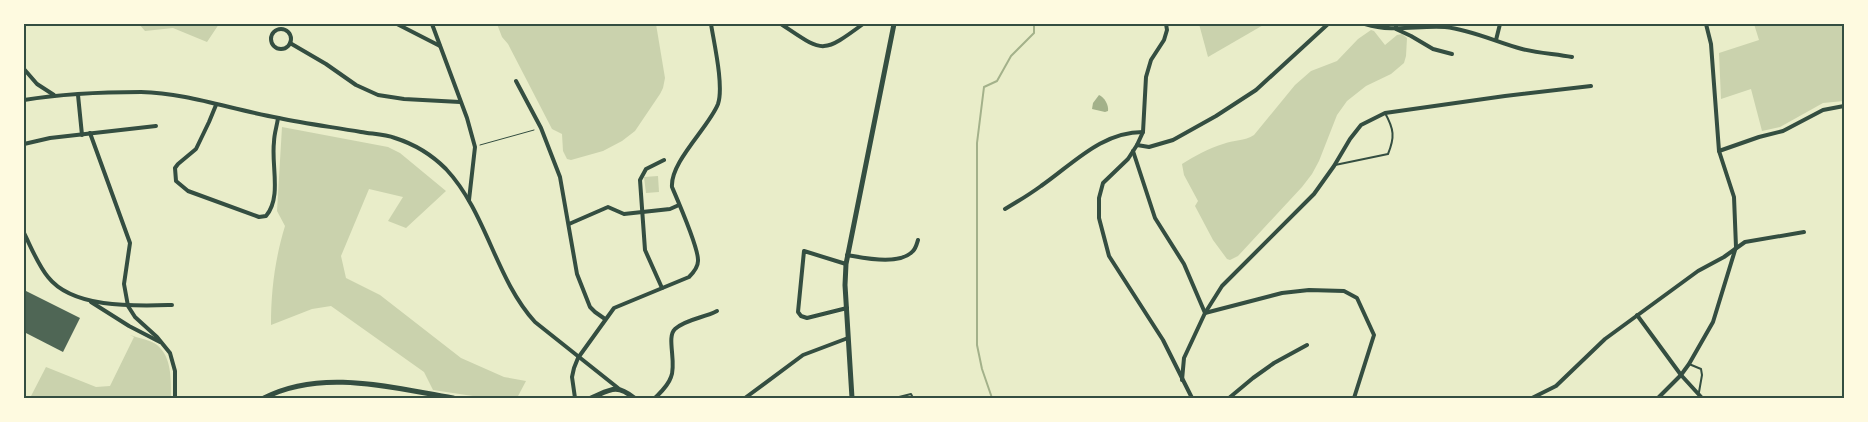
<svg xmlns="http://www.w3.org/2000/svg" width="1868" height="422" viewBox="0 0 1868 422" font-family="'Exo 2',sans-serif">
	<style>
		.green { fill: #cad2ad }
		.water { fill: #a3b18a }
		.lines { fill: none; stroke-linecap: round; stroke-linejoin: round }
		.stream { stroke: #a3b18a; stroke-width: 2 }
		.building { fill: #4f6655 }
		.path { stroke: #344e41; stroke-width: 1 }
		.service { stroke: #344e41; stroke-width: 2 }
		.minor { stroke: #344e41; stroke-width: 4 }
		.tertiary { stroke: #344e41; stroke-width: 5 }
		.neatline { fill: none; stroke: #344e41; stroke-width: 2 }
	</style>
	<rect width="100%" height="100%" fill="#e9edc9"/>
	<g class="green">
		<polygon points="139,24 219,24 207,42 173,28 145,31"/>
		<polygon points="497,24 507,24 509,26 512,26 514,24 656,24 665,78 663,88 660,94 635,131 622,141 603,151 571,160 567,159 563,151 562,134 552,129 508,44 502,37"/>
		<polygon points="1199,24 1265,24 1208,57"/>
		<polygon points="1754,24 1844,24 1844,101 1823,103 1780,127 1762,131 1751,89 1721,99 1719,53 1759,40"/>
		<path d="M1371,30L1374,31L1385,45L1397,35L1402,34L1407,38L1406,56L1404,63L1391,74L1366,86L1347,101L1337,115L1319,161L1312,174L1302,187L1238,256L1230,260L1227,259L1213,240L1195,206L1198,201L1184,175L1182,164C1195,156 1209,148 1223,144C1233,140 1245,141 1254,135L1295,85L1311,71L1337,61L1358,39Z"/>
		<path d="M282,127L388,147L400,153L446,191L406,228L388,221L403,197L369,189L341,256L346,278L380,295L461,358L504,377L526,381L517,398H486L433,390L424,372L331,306L312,309L271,325C271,290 275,259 285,226L277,211Z"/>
		<polygon points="658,176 659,192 646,193 644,177"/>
		<path d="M130,335C138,338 151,340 157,345C172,357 171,380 171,398H30L46,367L96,387L110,386L134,337Z"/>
	</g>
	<path class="water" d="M1099,95C1104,97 1109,105 1108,111L1105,112L1092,109L1093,103Z"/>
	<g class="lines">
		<polyline class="stream" points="992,398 982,369 977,345 977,143 984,87 997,81 1011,56 1034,33 1034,24"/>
	</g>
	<polygon class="building" points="24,290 80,318 63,352 24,332"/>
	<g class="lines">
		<polyline class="path" points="480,145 534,130"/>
		<g class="service">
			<path d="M1335,165L1388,154C1395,137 1394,129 1385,113"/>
			<polyline points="1689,364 1701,369 1702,375 1699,392"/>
			<polyline points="895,398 911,394 913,398"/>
		</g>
		<g class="minor">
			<polyline points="397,24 440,46"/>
			<polyline points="432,24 467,118 475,147 469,200"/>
			<path d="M781,24C823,52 821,55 863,24"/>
			<polyline points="1166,24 1167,30 1164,40 1151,60 1146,77 1143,132 1137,145 1128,159 1103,183 1099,198 1099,218 1109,256 1163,340 1192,398"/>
			<path d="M1365,24C1395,33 1417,25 1445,27C1472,30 1496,42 1522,49C1538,53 1556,54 1572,57"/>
			<polyline points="1396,24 1396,29 1411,36 1433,49 1452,54"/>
			<circle cx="281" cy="39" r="10"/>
			<polyline points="1496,40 1500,24"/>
			<polyline points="290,43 326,64 356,85 378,95 404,99 460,102"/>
			<polyline points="24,69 37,84 54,95"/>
			<polyline points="516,81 541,128 560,177 577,274 590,307 595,312 605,319"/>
			<polyline points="78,95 82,135"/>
			<path d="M24,100C61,94 103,92 141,92C187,93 233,110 279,118C306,124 333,127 361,132C372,134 384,134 395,138C414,144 431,154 446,169C487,213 495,278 535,322L618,388"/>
			<path d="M216,105L209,122L196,149L178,164L175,168L176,181L188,191L259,217L266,216C282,197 271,165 274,142C274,134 277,126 278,118"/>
			<polyline points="90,133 130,243 124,284 128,306 135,317 157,337 170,353 175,371 175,398"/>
			<polyline points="24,144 50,138 156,126"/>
			<polyline points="1137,145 1149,147 1173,140 1216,116 1256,90 1328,24"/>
			<polyline points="1133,151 1155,218 1184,264 1205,313 1282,293 1309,290 1344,291 1357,298 1374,335 1354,398"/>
			<polyline points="1719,151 1759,137 1783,131 1823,110 1844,106"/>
			<path d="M1005,209C1017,202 1030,194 1041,186C1073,164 1101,132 1143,132"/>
			<polyline points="569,224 608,207 624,214 670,209 679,205"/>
			<path d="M24,233C31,247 38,265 48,277C73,309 136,306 172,305"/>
			<path d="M847,255C865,258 899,266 913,251C916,248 917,243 918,240"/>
			<polyline points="846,264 804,251 798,312 801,316 807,318 847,308"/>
			<polyline points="662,288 645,250 640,180 646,169 664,160"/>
			<polyline points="91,302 129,326 160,342"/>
			<polyline points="1637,315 1681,375 1702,398"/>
			<polyline points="1182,380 1184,358 1205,313 1222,286 1314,194 1334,166 1350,139 1361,125 1385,113 1505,96 1591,86"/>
			<path d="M575,398L572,377L574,368L578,358L614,308L689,277C693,273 698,267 698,261C699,249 678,201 672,187C670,162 709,127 718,104C724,86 714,43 711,24"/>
			<path d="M655,398C661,392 668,386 671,377C677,363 666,337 675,329C686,319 704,318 717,311"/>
			<polyline points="745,398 803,355 848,338"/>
			<polyline points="1229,398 1253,378 1274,363 1307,345"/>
			<polyline points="1532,398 1556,386 1605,339 1698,271 1724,257 1745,242 1804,232"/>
			<polyline points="1658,398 1681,375 1689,364 1713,322 1736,247 1734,197 1719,151 1711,44 1706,24"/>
		</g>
		<g class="tertiary">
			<path d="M264,398C322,368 392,388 453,398"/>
			<path d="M591,398C610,390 616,383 634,398"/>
			<polyline points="852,398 845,285 846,264 894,24"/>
		</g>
	</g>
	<rect width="1868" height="422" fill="none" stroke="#fefae0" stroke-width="50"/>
	<rect x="25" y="25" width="1818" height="372" class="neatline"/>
</svg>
